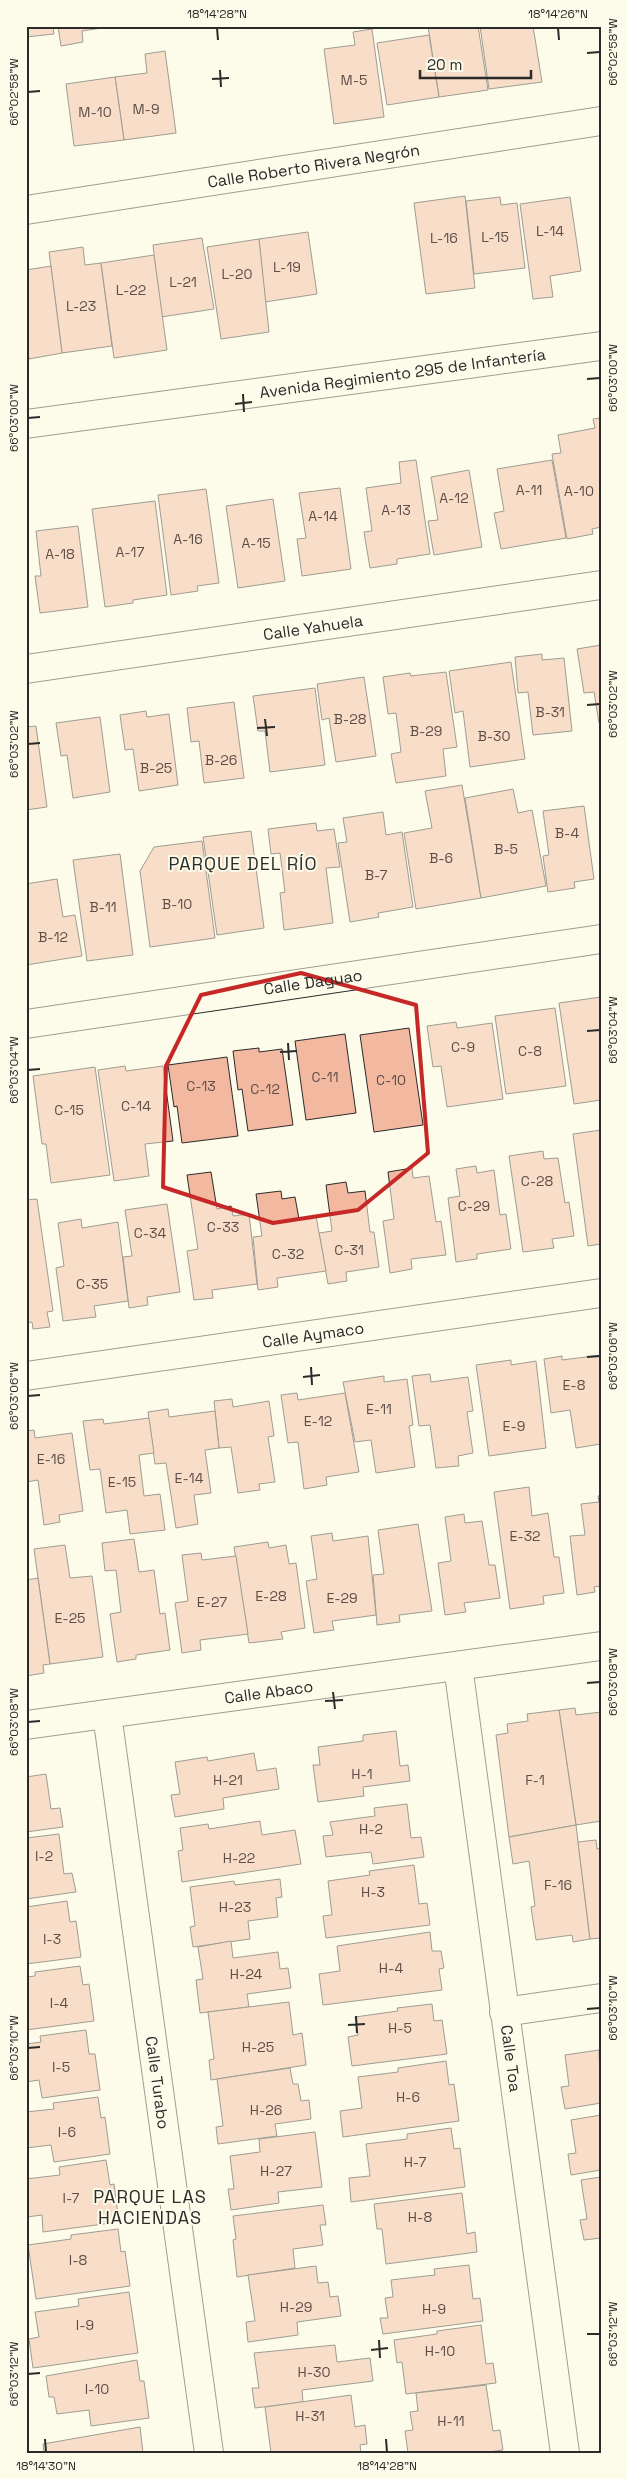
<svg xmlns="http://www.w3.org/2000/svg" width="627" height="2479" viewBox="0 0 627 2479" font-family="'Space Grotesk',sans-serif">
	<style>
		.building { fill: #f2b8a0; stroke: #2b2b2b }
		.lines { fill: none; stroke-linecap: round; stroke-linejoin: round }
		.street-casing { stroke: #2b2b2b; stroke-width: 30 }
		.primary-casing { stroke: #2b2b2b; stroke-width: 30 }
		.street { stroke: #fdfbea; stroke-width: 28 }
		.primary { stroke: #fdfbea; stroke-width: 28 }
		.marked { fill: none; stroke: #c62828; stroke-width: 4; stroke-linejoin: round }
		.ticks { fill: none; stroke: #2b2b2b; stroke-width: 2 }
		.labels { text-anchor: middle; stroke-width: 4; stroke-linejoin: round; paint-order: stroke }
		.number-label { font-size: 14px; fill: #5d4e48 }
		.street-label { font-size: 16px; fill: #2b2b2b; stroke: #fdfbea }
		.neighbourhood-label { font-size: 18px; letter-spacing: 1px; fill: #2b2b2b; stroke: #fdfbea }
		.neatline { fill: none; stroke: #2b2b2b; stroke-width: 2 }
		.ticks-label { font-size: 12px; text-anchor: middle; fill: #2b2b2b }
	</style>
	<rect width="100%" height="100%" fill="#fdfbea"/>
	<g class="building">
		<polygon points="26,26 53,26 54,34 26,37"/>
		<polygon points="58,26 115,26 82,31 83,42 61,46"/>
		<polygon points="428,26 478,26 488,90 439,97"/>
		<polygon points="480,26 533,26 542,82 489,89"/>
		<polygon points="372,29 384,117 334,124 324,49 355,45 353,32"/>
		<polygon points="429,35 439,97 387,105 377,43"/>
		<polygon points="165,51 176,133 124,140 115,77 147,73 145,54"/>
		<polygon points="115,77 124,140 74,146 66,84"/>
		<polygon points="465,196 475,288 426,294 414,203"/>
		<polygon points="500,197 501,205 517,203 525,268 474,274 466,201"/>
		<polygon points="570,197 581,271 550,276 553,297 533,299 520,204"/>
		<polygon points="308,232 317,294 265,302 259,239"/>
		<polygon points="202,238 214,309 161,317 153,245"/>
		<polygon points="259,239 269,332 221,339 207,247"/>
		<polygon points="83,247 85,265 101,263 112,346 62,353 49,252"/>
		<polygon points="154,255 167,350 114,358 101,263"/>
		<polygon points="51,266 62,353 29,359 26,339 26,270"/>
		<polygon points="601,418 601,527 592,529 593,534 567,539 552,454 561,453 558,435 595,428 593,419"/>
		<polygon points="416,460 430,554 397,559 397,564 370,568 364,532 372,531 366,488 401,483 399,462"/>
		<polygon points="552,460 566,538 501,549 494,513 504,511 497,469"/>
		<polygon points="469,470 482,547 434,555 428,521 438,520 431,477"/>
		<polygon points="340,488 351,569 302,576 297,539 306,538 299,493"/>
		<polygon points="206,489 219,583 197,586 198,591 171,595 158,495"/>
		<polygon points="273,499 285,581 238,588 226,506"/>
		<polygon points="155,501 167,595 133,600 133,603 105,607 92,509"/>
		<polygon points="78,526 88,607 40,613 35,576 41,576 36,531"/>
		<polygon points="601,645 601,723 599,723 594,692 584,693 577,649"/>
		<polygon points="542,654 542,660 564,658 572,731 533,735 528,692 518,693 515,657"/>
		<polygon points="511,662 525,759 470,767 463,711 455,713 449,671"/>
		<polygon points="446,672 457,747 443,749 446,776 396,783 391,754 401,752 396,713 388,714 383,677 410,673 411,676"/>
		<polygon points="364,677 376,756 336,762 329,718 322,720 317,684"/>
		<polygon points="315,688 325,765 270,772 265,731 258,731 253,696"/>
		<polygon points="234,702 244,778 204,783 199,741 191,742 187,708"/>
		<polygon points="146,711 147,717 169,714 178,785 139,791 133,749 125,750 120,715"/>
		<polygon points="100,717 110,792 73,798 67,755 61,756 56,723"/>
		<polygon points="36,726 47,807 26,810 26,727"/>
		<polygon points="462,785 481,898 416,909 404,833 432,828 425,791"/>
		<polygon points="513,789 518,813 532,810 546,886 481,898 465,798"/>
		<polygon points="584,806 594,879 574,882 575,888 548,892 543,856 549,855 543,811"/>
		<polygon points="383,812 386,835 402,832 413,907 378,913 379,917 350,922 338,843 347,842 343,818"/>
		<polygon points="316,823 317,831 334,829 340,867 326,868 333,923 284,930 280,893 285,892 280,853 271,854 268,829"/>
		<polygon points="251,831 264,928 217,935 203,837"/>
		<polygon points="202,841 215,938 150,947 140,871 154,847"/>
		<polygon points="120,854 133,955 87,961 73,860"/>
		<polygon points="57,879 63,917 75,915 82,956 26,965 26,884"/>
		<polygon points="601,997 601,1100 574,1104 559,1003"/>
		<polygon points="555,1008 566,1086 506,1094 495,1016"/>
		<polygon points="456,1022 457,1028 492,1023 503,1099 447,1107 441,1066 433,1067 427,1026"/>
		<polygon points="409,1028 423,1125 374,1132 360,1035"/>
		<polygon points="345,1034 356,1113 306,1120 295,1041"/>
		<polygon points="259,1048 259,1052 282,1049 293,1125 248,1131 242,1089 238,1090 233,1051"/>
		<polygon points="227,1057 238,1136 182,1143 177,1106 174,1107 168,1065"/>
		<polygon points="125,1066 126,1071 163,1066 173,1141 145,1144 149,1176 114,1181 98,1070"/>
		<polygon points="95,1067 110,1175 51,1183 46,1144 42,1144 33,1076"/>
		<polygon points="601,1130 601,1244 588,1246 573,1134"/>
		<polygon points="543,1151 544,1159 558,1158 565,1203 569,1202 574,1236 552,1239 554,1248 523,1252 509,1156"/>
		<polygon points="476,1166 477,1173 494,1170 500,1215 506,1214 511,1249 477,1254 477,1259 456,1262 448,1198 460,1196 456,1169"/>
		<polygon points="412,1168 413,1178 429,1176 436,1222 441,1221 446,1255 411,1259 412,1269 390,1273 383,1221 394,1219 388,1172"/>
		<polygon points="211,1172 217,1209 231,1206 233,1216 249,1214 257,1284 212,1290 213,1298 194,1300 187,1251 198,1249 187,1175"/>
		<polygon points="346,1182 348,1193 365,1191 370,1232 374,1232 379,1267 346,1272 347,1281 328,1284 319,1233 332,1231 326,1185"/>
		<polygon points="281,1191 282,1199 295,1197 299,1219 316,1216 326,1271 277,1278 278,1287 258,1290 253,1237 262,1236 256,1194"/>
		<polygon points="37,1199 53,1311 47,1312 50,1327 33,1329 32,1322 26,1323 26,1200"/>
		<polygon points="167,1204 180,1292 147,1297 148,1305 129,1308 123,1257 132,1256 125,1210"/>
		<polygon points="81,1219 82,1228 118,1222 128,1301 94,1306 96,1317 63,1321 56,1268 64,1266 58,1223"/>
		<polygon points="601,1355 601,1444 576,1448 570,1410 551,1413 544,1359 562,1356 562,1360"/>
		<polygon points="511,1360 511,1365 536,1361 546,1448 489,1456 476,1365"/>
		<polygon points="430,1374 431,1382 468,1377 473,1411 467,1412 473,1453 458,1456 459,1466 436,1468 430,1425 419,1426 412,1376"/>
		<polygon points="384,1376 384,1382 407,1379 413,1425 409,1426 415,1467 376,1473 371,1440 355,1442 343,1382"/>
		<polygon points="297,1393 298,1400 345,1393 359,1472 326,1477 327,1485 304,1489 298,1442 288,1443 281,1395"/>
		<polygon points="232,1399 233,1407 269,1401 274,1436 268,1437 275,1482 259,1484 260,1490 238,1493 231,1447 219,1448 214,1401"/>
		<polygon points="168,1409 169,1417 215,1411 219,1448 205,1450 211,1493 194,1495 198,1524 176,1528 166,1463 155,1464 148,1412"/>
		<polygon points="149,1418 154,1453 139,1455 144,1496 160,1494 165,1530 130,1534 127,1510 106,1513 100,1469 90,1470 83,1421 103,1419 104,1424"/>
		<polygon points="34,1430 35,1438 72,1433 83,1511 59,1515 60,1522 44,1525 38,1480 26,1482 26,1431"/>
		<polygon points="529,1487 532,1516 548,1513 554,1557 559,1557 564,1593 543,1596 544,1604 510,1609 494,1492"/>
		<polygon points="601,1495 601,1586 594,1587 595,1592 577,1595 570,1536 585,1535 581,1504 599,1502 598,1496"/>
		<polygon points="464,1514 465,1523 482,1521 489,1565 495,1565 500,1598 464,1603 466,1612 445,1615 438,1563 451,1561 445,1517"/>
		<polygon points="418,1524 432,1611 399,1615 400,1622 377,1625 373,1575 384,1574 378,1530"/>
		<polygon points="332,1533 333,1541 368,1536 376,1615 332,1621 334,1630 314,1633 306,1581 317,1579 311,1536"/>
		<polygon points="134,1539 139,1572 154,1570 160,1614 165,1613 170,1650 136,1655 136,1659 117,1662 110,1614 121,1612 116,1570 105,1571 102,1543"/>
		<polygon points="268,1542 269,1548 286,1545 289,1564 296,1563 305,1628 281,1632 283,1639 249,1643 234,1547"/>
		<polygon points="65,1545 70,1578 92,1576 103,1657 50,1664 34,1549"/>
		<polygon points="201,1553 202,1560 236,1556 248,1634 200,1640 201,1650 182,1653 175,1603 188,1601 182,1555"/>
		<polygon points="38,1578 50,1664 43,1665 44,1673 26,1676 26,1580"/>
		<polygon points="575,1708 576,1715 601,1712 601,1821 576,1825 559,1710"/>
		<polygon points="559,1710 576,1825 509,1837 496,1735 508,1733 507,1724 528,1721 527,1714"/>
		<polygon points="396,1731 400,1766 408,1765 410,1781 363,1787 364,1796 318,1802 313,1765 320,1765 318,1747 363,1741 363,1735"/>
		<polygon points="254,1753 257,1771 276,1768 279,1789 223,1798 224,1809 175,1817 171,1795 180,1794 175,1762 207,1757 208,1761"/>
		<polygon points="46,1774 51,1809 60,1808 63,1827 26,1832 26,1777"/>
		<polygon points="407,1804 411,1838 421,1837 424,1857 373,1864 371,1852 326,1857 323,1836 333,1835 330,1822 375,1816 374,1808"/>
		<polygon points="260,1821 262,1835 295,1830 301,1864 182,1882 178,1851 183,1850 180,1828 208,1824 209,1829"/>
		<polygon points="576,1825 590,1939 573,1942 572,1935 536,1940 531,1907 535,1906 529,1861 513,1864 509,1837"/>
		<polygon points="59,1834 64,1874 72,1873 76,1892 26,1899 26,1838"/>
		<polygon points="596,1840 597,1849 601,1848 601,1938 590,1939 578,1842"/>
		<polygon points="414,1865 419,1904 427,1903 430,1925 326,1938 323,1916 332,1915 328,1881 370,1875 369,1871"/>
		<polygon points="280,1879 282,1897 276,1898 278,1917 248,1921 250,1939 193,1947 190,1927 195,1926 190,1887 234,1881 235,1885"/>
		<polygon points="67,1901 70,1922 76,1921 81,1957 26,1964 26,1907"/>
		<polygon points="430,1932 432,1951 441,1951 444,1968 439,1969 442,1990 323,2005 319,1974 340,1971 337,1946"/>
		<polygon points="231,1941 233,1958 278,1952 280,1969 288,1968 291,1988 247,1994 249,2007 200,2013 196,1980 203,1979 198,1947"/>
		<polygon points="80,1966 83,1985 89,1984 94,2021 26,2030 26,1977 35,1976 35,1972"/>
		<polygon points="289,2002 293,2035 302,2033 306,2065 211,2080 209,2060 214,2059 208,2012"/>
		<polygon points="432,2004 434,2021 442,2020 447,2054 352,2066 348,2037 358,2035 355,2017 398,2011 397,2008"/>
		<polygon points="86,2030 89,2054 95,2054 100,2090 42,2098 39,2080 26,2082 26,2044 41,2042 40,2036"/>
		<polygon points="599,2050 601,2103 565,2109 561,2087 569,2086 565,2055"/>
		<polygon points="446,2061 449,2085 454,2084 459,2121 343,2137 340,2111 362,2108 358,2077 398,2072 398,2068"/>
		<polygon points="290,2068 293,2084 298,2084 301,2101 309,2100 311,2119 275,2124 277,2136 218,2144 216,2127 223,2126 217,2079"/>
		<polygon points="98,2097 101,2118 105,2117 110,2154 54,2162 51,2145 26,2148 26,2112 54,2109 53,2103"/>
		<polygon points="601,2115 601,2170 571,2175 568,2154 576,2153 571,2120"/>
		<polygon points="451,2128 454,2149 460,2148 465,2187 351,2202 349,2178 370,2176 366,2144 407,2139 407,2134"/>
		<polygon points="315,2132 322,2187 278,2192 279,2203 231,2210 228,2189 234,2189 230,2156 260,2152 259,2139"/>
		<polygon points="106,2160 110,2185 114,2184 119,2222 43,2232 42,2215 27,2217 26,2179 60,2175 59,2167"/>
		<polygon points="601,2177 601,2238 584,2240 580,2220 587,2219 581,2180"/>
		<polygon points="462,2193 467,2234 475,2232 477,2252 386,2264 382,2229 377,2229 374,2204"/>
		<polygon points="323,2205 326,2225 320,2225 323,2245 293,2249 295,2268 237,2277 233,2240 236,2239 233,2216"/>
		<polygon points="118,2229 121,2252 125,2251 130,2286 36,2299 28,2245 71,2239 71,2235"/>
		<polygon points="469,2265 473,2299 480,2298 483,2321 383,2334 380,2318 388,2318 385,2298 393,2297 391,2280 435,2275 434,2269"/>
		<polygon points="316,2266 318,2283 328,2282 330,2297 338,2296 341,2316 297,2322 298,2335 248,2342 246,2322 255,2321 248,2275"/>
		<polygon points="129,2292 138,2353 33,2368 29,2339 39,2337 35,2312 79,2306 78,2299"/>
		<polygon points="481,2325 486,2364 493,2363 496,2383 406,2394 402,2362 397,2363 394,2340 437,2334 437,2331"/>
		<polygon points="335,2345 337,2362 370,2358 373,2381 302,2390 303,2402 255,2408 252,2388 259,2388 254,2353"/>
		<polygon points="137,2360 140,2381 144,2381 149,2418 91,2426 89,2410 57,2414 54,2397 49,2397 46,2376"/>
		<polygon points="486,2385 493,2431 500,2430 503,2450 481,2453 408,2453 405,2431 413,2430 410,2412 418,2411 416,2393"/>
		<polygon points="351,2395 355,2427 365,2425 367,2444 360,2445 361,2453 269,2453 271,2453 265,2407"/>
		<polygon points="140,2427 143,2453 44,2453 43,2444"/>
	</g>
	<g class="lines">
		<g class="street-casing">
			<g id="street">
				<path id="s1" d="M26,210L601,121"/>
				<path id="s2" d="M26,669L601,585"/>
				<path id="s3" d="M26,1024L601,939"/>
				<path id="s4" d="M26,1376L601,1293"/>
				<path id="s5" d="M458,1666L565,2453"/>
				<path id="s6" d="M107,1714L209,2453"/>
				<path id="s7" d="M26,1725L601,1646"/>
				<polyline points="504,2012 601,1998"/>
			</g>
		</g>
		<g class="primary-casing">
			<g id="primary">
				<path id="s8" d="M26,424L601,346"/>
			</g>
		</g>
		<use href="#street" class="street"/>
		<use href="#primary" class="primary"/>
	</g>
	<path d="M0 0H627V2479H0ZM301,973L416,1005L428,1153L358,1210L273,1223L163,1187L166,1066L201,995Z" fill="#fdfbea" fill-opacity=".55" fill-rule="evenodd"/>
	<path class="marked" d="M301,973L416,1005L428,1153L358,1210L273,1223L163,1187L166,1066L201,995Z"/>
	<path class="ticks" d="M217,28L218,40M558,28L559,40M587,53L600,52M220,70L221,87M212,79L229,78M28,92L40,91M587,379L600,378M243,394L244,412M235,404L252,402M28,418L40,417M587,705L600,704M265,719L267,736M257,728L275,727M28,744L40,743M587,1031L600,1030M288,1043L289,1060M280,1052L297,1051M28,1070L40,1069M587,1357L600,1356M311,1367L312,1385M303,1377L320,1375M28,1396L40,1395M587,1683L600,1682M333,1692L335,1709M325,1701L343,1700M28,1722L40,1721M587,2009L600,2008M356,2016L357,2033M348,2025L365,2024M28,2048L40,2047M587,2334H600M379,2340L380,2358M371,2350L388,2348M28,2374L40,2373M45,2439L46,2452M386,2439L387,2452"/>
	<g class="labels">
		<g class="number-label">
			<text x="354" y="85">M-5</text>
			<text x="146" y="114">M-9</text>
			<text x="95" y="117">M-10</text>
			<text x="550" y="236">L-14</text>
			<text x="495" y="242">L-15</text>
			<text x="444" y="243">L-16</text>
			<text x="287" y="272">L-19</text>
			<text x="237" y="279">L-20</text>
			<text x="183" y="287">L-21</text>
			<text x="131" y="295">L-22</text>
			<text x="81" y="311">L-23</text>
			<text x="529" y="495">A-11</text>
			<text x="579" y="496">A-10</text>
			<text x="454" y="503">A-12</text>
			<text x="396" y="515">A-13</text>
			<text x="323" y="521">A-14</text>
			<text x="188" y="544">A-16</text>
			<text x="256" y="548">A-15</text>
			<text x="130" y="557">A-17</text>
			<text x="60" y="559">A-18</text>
			<text x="550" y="717">B-31</text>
			<text x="350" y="724">B-28</text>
			<text x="426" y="736">B-29</text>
			<text x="494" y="741">B-30</text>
			<text x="221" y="765">B-26</text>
			<text x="156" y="773">B-25</text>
			<text x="567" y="838">B-4</text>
			<text x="506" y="854">B-5</text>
			<text x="441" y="863">B-6</text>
			<text x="376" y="880">B-7</text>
			<text x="177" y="909">B-10</text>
			<text x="103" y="912">B-11</text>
			<text x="53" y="942">B-12</text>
			<text x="463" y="1052">C-9</text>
			<text x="530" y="1056">C-8</text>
			<text x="325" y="1082">C-11</text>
			<text x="391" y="1085">C-10</text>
			<text x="201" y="1091">C-13</text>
			<text x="265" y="1094">C-12</text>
			<text x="136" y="1111">C-14</text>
			<text x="69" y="1115">C-15</text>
			<text x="537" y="1186">C-28</text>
			<text x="474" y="1211">C-29</text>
			<text x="223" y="1232">C-33</text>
			<text x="150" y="1238">C-34</text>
			<text x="349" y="1255">C-31</text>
			<text x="288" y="1259">C-32</text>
			<text x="92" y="1289">C-35</text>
			<text x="574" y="1390">E-8</text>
			<text x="379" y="1414">E-11</text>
			<text x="318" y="1426">E-12</text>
			<text x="514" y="1431">E-9</text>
			<text x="51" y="1464">E-16</text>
			<text x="189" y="1483">E-14</text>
			<text x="122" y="1487">E-15</text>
			<text x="525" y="1541">E-32</text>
			<text x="271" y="1601">E-28</text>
			<text x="342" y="1603">E-29</text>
			<text x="212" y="1607">E-27</text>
			<text x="70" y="1623">E-25</text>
			<text x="362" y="1779">H-1</text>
			<text x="228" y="1785">H-21</text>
			<text x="535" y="1785">F-1</text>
			<text x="371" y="1834">H-2</text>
			<text x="44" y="1861">I-2</text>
			<text x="239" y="1863">H-22</text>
			<text x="558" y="1890">F-16</text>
			<text x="373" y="1897">H-3</text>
			<text x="235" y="1912">H-23</text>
			<text x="52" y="1944">I-3</text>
			<text x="391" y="1973">H-4</text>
			<text x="246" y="1979">H-24</text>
			<text x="59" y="2008">I-4</text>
			<text x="400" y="2033">H-5</text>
			<text x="258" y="2052">H-25</text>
			<text x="61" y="2072">I-5</text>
			<text x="408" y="2102">H-6</text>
			<text x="266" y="2115">H-26</text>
			<text x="67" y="2137">I-6</text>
			<text x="415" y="2167">H-7</text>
			<text x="276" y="2176">H-27</text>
			<text x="71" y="2203">I-7</text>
			<text x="420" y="2222">H-8</text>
			<text x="78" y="2265">I-8</text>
			<text x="296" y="2312">H-29</text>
			<text x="434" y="2314">H-9</text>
			<text x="85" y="2330">I-9</text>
			<text x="440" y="2356">H-10</text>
			<text x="314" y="2377">H-30</text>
			<text x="97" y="2394">I-10</text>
			<text x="310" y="2421">H-31</text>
			<text x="451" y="2426">H-11</text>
		</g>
		<g class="street-label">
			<text dy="6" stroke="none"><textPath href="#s1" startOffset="291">Calle Roberto Rivera Negrón</textPath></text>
			<text dy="6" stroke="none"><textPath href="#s8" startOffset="380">Avenida Regimiento 295 de Infantería</textPath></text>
			<text dy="6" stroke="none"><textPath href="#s2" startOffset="290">Calle Yahuela</textPath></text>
			<text dy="6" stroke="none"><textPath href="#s3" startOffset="290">Calle Daguao</textPath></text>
			<text dy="6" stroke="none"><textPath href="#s4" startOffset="290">Calle Aymaco</textPath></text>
			<text dy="6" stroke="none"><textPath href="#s7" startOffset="245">Calle Abaco</textPath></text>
			<text dy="6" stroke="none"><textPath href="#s5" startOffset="396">Calle Toa</textPath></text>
			<text dy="6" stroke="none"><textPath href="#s6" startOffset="372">Calle Turabo</textPath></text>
		</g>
		<g class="neighbourhood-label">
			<text x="243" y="870">PARQUE DEL RÍO</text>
			<text x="150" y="2203">PARQUE LAS<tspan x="150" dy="21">HACIENDAS</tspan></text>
		</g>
	</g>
	<rect width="627" height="2479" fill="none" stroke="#fdfbea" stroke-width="55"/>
	<path d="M420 70v8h111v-8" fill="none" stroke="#2b2b2b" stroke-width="2.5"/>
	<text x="427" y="70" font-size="15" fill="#2b2b2b" stroke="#fdfbea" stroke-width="4" paint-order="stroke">20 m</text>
	<rect x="28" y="28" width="572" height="2424" class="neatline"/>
	<g class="ticks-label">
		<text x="217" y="18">18°14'28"N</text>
		<text x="558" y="18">18°14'26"N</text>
		<text transform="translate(613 52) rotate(-90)" y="4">66°02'58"W</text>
		<text transform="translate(14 92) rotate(-90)" y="4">66°02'58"W</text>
		<text transform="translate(613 378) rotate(-90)" y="4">66°03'00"W</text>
		<text transform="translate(14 418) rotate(-90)" y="4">66°03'00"W</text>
		<text transform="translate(613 704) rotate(-90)" y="4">66°03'02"W</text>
		<text transform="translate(14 744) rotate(-90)" y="4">66°03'02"W</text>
		<text transform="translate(613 1030) rotate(-90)" y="4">66°03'04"W</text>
		<text transform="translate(14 1070) rotate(-90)" y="4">66°03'04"W</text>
		<text transform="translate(613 1356) rotate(-90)" y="4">66°03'06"W</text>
		<text transform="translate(14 1396) rotate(-90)" y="4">66°03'06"W</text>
		<text transform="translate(613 1682) rotate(-90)" y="4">66°03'08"W</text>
		<text transform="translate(14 1722) rotate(-90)" y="4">66°03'08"W</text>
		<text transform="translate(613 2008) rotate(-90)" y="4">66°03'10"W</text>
		<text transform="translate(14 2048) rotate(-90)" y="4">66°03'10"W</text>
		<text transform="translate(613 2334) rotate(-90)" y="4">66°03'12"W</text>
		<text transform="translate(14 2374) rotate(-90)" y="4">66°03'12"W</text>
		<text x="46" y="2470">18°14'30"N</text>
		<text x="387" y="2470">18°14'28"N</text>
	</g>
</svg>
